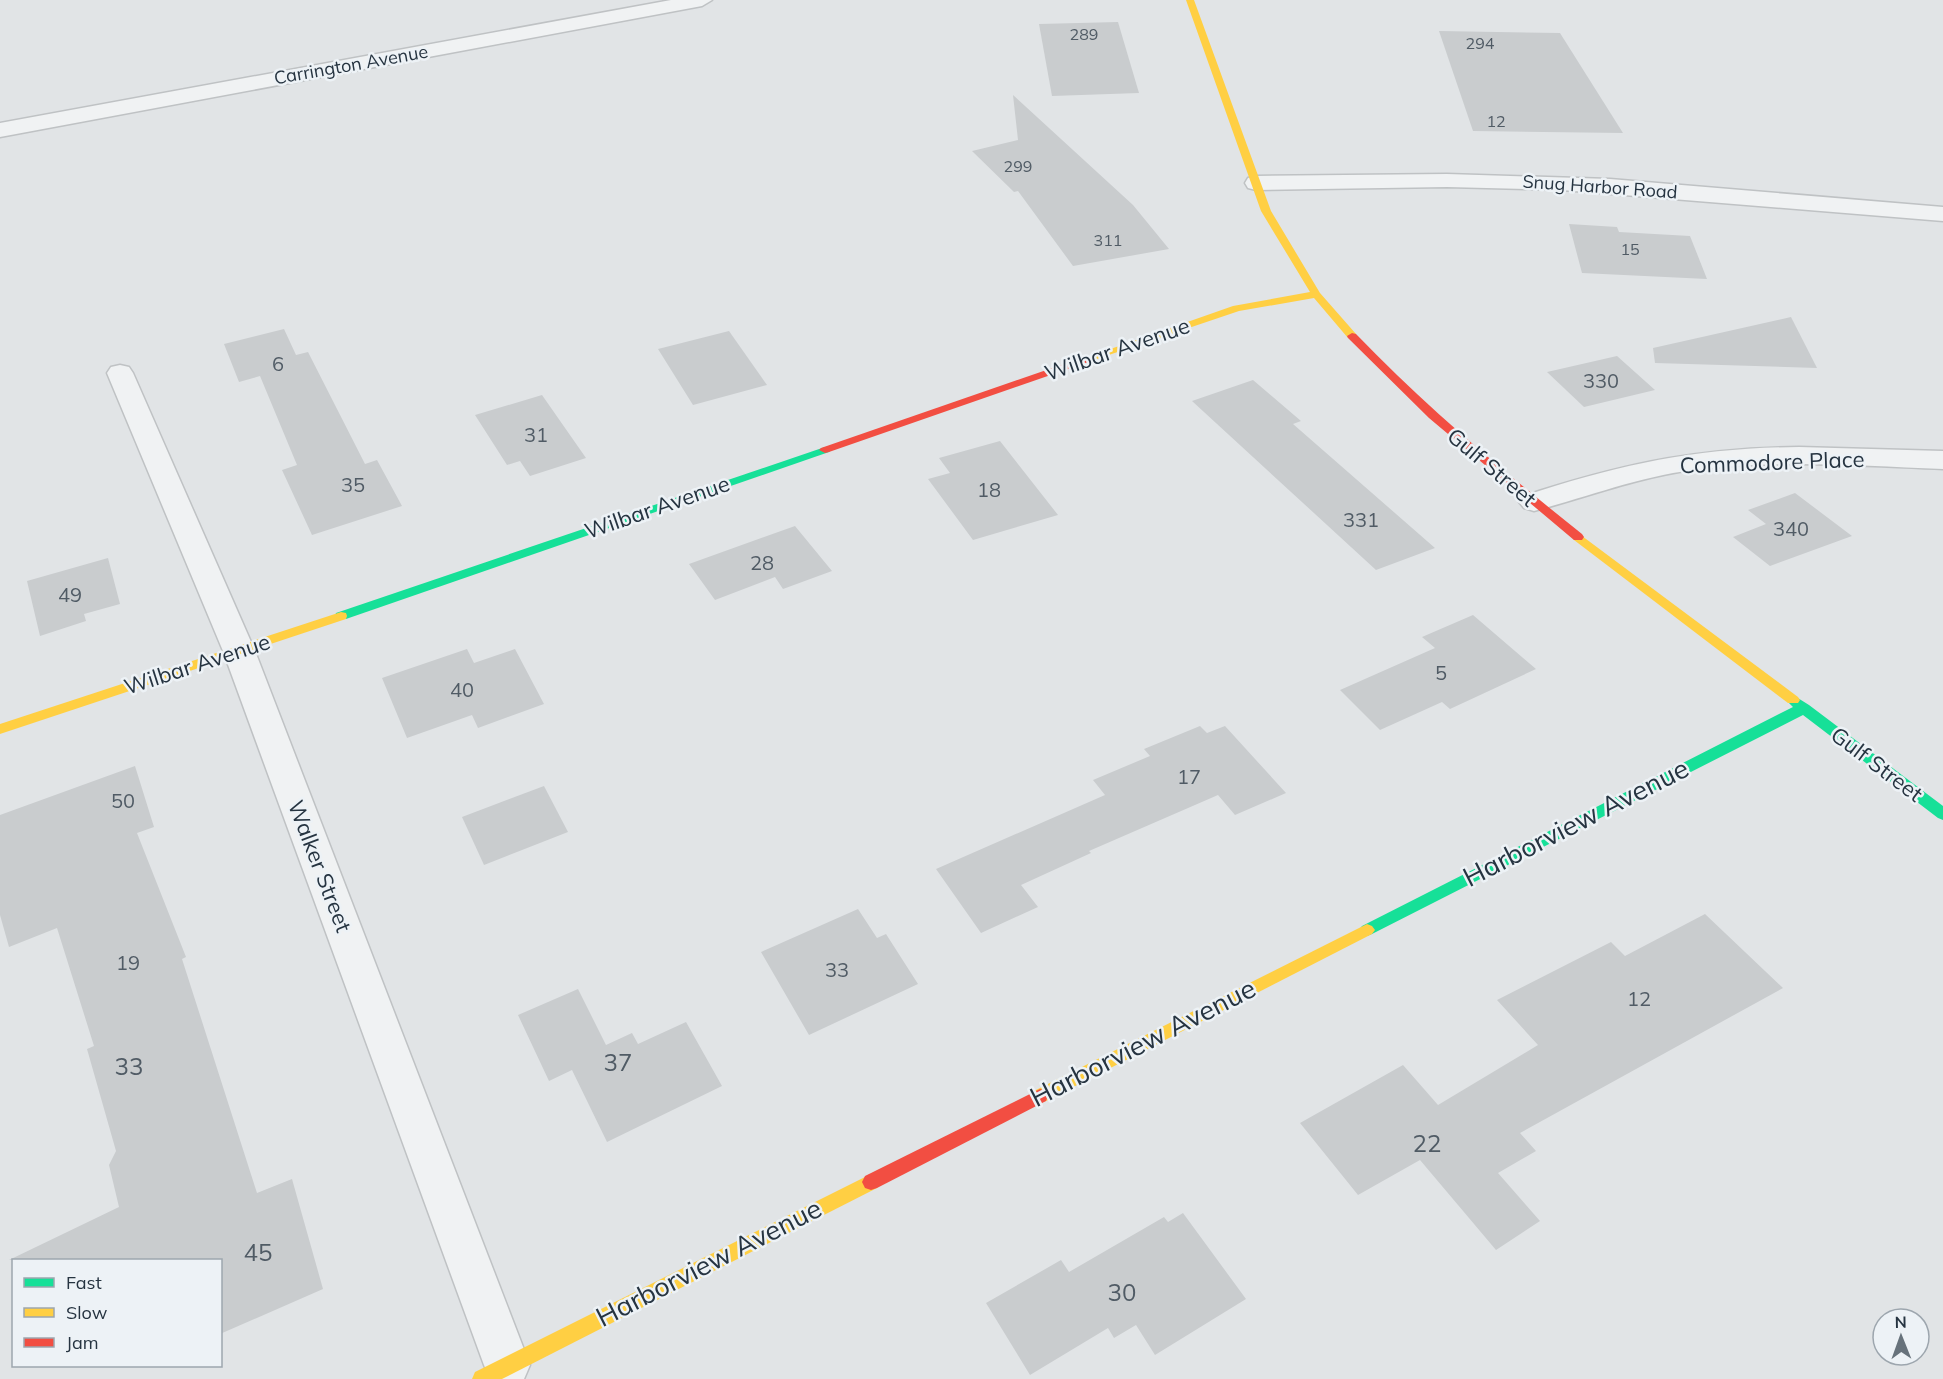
<svg xmlns="http://www.w3.org/2000/svg" width="1943" height="1379" viewBox="0 0 1943 1379" font-family="Mulish,sans-serif">
	<style>
		.building { fill: #c9ccce }
		.lines { fill: none; stroke-linecap: round; stroke-linejoin: round }
		.street-casing { stroke: #bfc2c4; stroke-width: 3 }
		.street { fill: #f0f2f3; fill-rule: evenodd }
		.fast { fill: #16e098; fill-rule: evenodd }
		.slow { fill: #ffcf43; fill-rule: evenodd }
		.jam { fill: #f24e42; fill-rule: evenodd }
		.labels { text-anchor: middle; stroke-width: 5; stroke-linejoin: round; paint-order: stroke }
		.far-number-label { font-size: 16px; fill: #505b65 }
		.far-street-label { font-size: 18px; fill: #263441; stroke: #edf2f6 }
		.number-label { font-size: 20px; fill: #505b65 }
		.street-label { font-size: 22px; fill: #263441; stroke: #edf2f6 }
		.near-number-label { font-size: 24px; fill: #505b65 }
		.near-street-label { font-size: 27px; fill: #263441; stroke: #edf2f6 }
	</style>
	<rect width="100%" height="100%" fill="#e1e4e6"/>
	<g class="building">
		<polygon points="1118,22 1139,93 1052,96 1039,24"/>
		<polygon points="1439,31 1560,33 1623,133 1473,131"/>
		<polygon points="1013,95 1133,205 1169,249 1073,266 1018,191 1014,192 972,151 1018,140"/>
		<polygon points="1569,224 1617,227 1619,232 1690,236 1707,279 1582,273"/>
		<polygon points="1791,317 1817,368 1655,363 1653,348"/>
		<polygon points="284,329 296,355 308,352 365,464 377,460 402,506 312,535 282,470 297,465 260,376 239,382 224,344"/>
		<polygon points="729,331 767,385 693,405 658,349"/>
		<polygon points="1617,356 1655,390 1584,407 1547,372"/>
		<polygon points="1253,380 1301,421 1293,424 1435,548 1376,570 1192,401"/>
		<polygon points="542,395 586,458 530,476 520,461 507,465 475,415"/>
		<polygon points="1000,441 1058,515 973,540 928,479 950,473 939,458"/>
		<polygon points="1795,493 1852,536 1770,566 1733,537 1766,524 1748,510"/>
		<polygon points="795,526 832,571 783,589 775,577 715,600 689,564"/>
		<polygon points="108,558 120,604 84,614 86,621 40,636 27,581"/>
		<polygon points="1473,615 1536,669 1450,709 1442,702 1380,730 1340,690 1435,648 1422,637"/>
		<polygon points="467,649 474,663 515,649 544,704 478,728 472,715 407,738 382,678"/>
		<polygon points="1200,726 1207,733 1225,726 1286,793 1235,815 1218,795 1089,851 1091,853 1021,885 1038,907 981,933 936,869 1105,795 1093,780 1150,756 1144,749"/>
		<polygon points="135,766 154,827 137,833 186,957 182,959 257,1193 292,1179 323,1289 220,1334 220,1260 9,1260 119,1207 109,1165 116,1151 87,1049 94,1046 57,928 9,947 0,915 0,815"/>
		<polygon points="544,786 568,832 484,865 462,817"/>
		<polygon points="858,909 877,938 886,934 918,984 809,1035 761,952"/>
		<polygon points="1705,914 1783,988 1520,1133 1536,1151 1498,1173 1540,1221 1496,1250 1420,1160 1358,1195 1300,1123 1403,1065 1438,1105 1538,1045 1497,1000 1611,942 1625,956"/>
		<polygon points="578,989 606,1045 632,1033 638,1044 686,1022 722,1086 607,1142 572,1070 549,1081 518,1015"/>
		<polygon points="1183,1213 1246,1299 1155,1355 1136,1325 1114,1338 1108,1328 1030,1375 986,1303 1061,1260 1069,1272 1164,1217 1168,1222"/>
	</g>
	<g class="lines">
		<g class="street-casing">
			<g id="street">
				<polygon points="671,0 712,0 702,6 0,137 0,123"/>
				<polygon points="1447,174 1610,179 1943,207 1943,221 1562,190 1447,187 1256,190 1248,188 1245,183 1248,178 1256,176"/>
				<polygon points="120,365 129,367 133,373 255,651 530,1365 524,1379 490,1379 484,1365 223,651 107,373 111,367"/>
				<path d="M1799,447L1943,451V469C1860,466 1776,459 1693,470C1638,477 1587,497 1534,511L1524,508L1519,502L1524,496L1539,491C1631,462 1702,448 1799,447Z"/>
			</g>
		</g>
		<use href="#street" class="street"/>
		<g class="fast">
			<polygon points="825,447 829,448 831,450 829,452 346,619 336,619 335,616 336,613"/>
			<polygon points="1793,695 1809,705 1943,806 1943,820 1938,818 1803,715 1372,934 1367,936 1362,934 1359,930 1362,926 1793,707 1786,700"/>
		</g>
		<g class="slow">
			<polygon points="1186,0 1194,0 1271,211 1320,293 1356,334 1356,338 1348,338 1314,298 1239,311 1091,361 1083,361 1082,359 1233,306 1310,292 1261,211"/>
			<polygon points="1578,533 1798,697 1800,700 1798,703 1788,703 1574,540 1572,537"/>
			<polygon points="341,612 346,613 347,616 346,619 0,734 0,724"/>
			<polygon points="1367,924 1372,926 1375,930 1372,934 1046,1101 1040,1103 1034,1101 1032,1096 1034,1091"/>
			<polygon points="871,1174 877,1176 880,1182 877,1188 502,1379 472,1379 475,1372"/>
		</g>
		<g class="jam">
			<path d="M1352,333L1356,334C1426,407 1503,471 1582,534L1584,537L1582,540H1574L1429,418L1348,338L1347,336Z"/>
			<polygon points="1087,356 1091,357 1091,361 829,452 825,453 819,450 821,448"/>
			<polygon points="1040,1089 1046,1091 1048,1096 1046,1101 877,1188 871,1190 865,1188 862,1182 865,1176"/>
		</g>
	</g>
	<g class="labels">
		<g class="far-number-label">
			<text x="1084" y="40">289</text>
			<text x="1480" y="49">294</text>
			<text x="1496" y="127">12</text>
			<text x="1018" y="172">299</text>
			<text x="1108" y="246">311</text>
			<text x="1630" y="255">15</text>
		</g>
		<g class="far-street-label">
			<text transform="translate(351 65) rotate(-10)" y="6">Carrington Avenue</text>
			<text transform="translate(1600 187) rotate(4)" y="6">Snug Harbor Road</text>
		</g>
		<g class="number-label">
			<text x="278" y="371">6</text>
			<text x="1601" y="388">330</text>
			<text x="536" y="442">31</text>
			<text x="353" y="492">35</text>
			<text x="989" y="497">18</text>
			<text x="1361" y="527">331</text>
			<text x="1791" y="536">340</text>
			<text x="762" y="570">28</text>
			<text x="70" y="602">49</text>
			<text x="1441" y="680">5</text>
			<text x="462" y="697">40</text>
			<text x="1189" y="784">17</text>
			<text x="123" y="808">50</text>
			<text x="128" y="970">19</text>
			<text x="837" y="977">33</text>
			<text x="1639" y="1006">12</text>
		</g>
		<g class="street-label">
			<text transform="translate(1117 349) rotate(-19)" y="8">Wilbar Avenue</text>
			<text transform="translate(1772 462) rotate(-2)" y="8">Commodore Place</text>
			<text transform="translate(1492 467) rotate(40)" y="8">Gulf Street</text>
			<text transform="translate(657 507) rotate(-19)" y="8">Wilbar Avenue</text>
			<text transform="translate(197 664) rotate(-18)" y="8">Wilbar Avenue</text>
			<text transform="translate(1877 764) rotate(37)" y="8">Gulf Street</text>
			<text transform="translate(320 866) rotate(69)" y="8">Walker Street</text>
		</g>
		<g class="near-number-label">
			<text x="618" y="1071">37</text>
			<text x="129" y="1075">33</text>
			<text x="1427" y="1152">22</text>
			<text x="258" y="1261">45</text>
			<text x="1122" y="1301">30</text>
		</g>
		<g class="near-street-label">
			<text transform="translate(1576 823) rotate(-27)" y="9">Harborview Avenue</text>
			<text transform="translate(1143 1043) rotate(-27)" y="9">Harborview Avenue</text>
			<text transform="translate(709 1263) rotate(-27)" y="9">Harborview Avenue</text>
		</g>
	</g>
	<rect x="12" y="1259" width="210" height="108" fill="#edf2f6" stroke="#9da6ae" stroke-width="1.5"/>
	<rect x="24" y="1278" width="30" height="9" fill="#16e098" stroke="#9da6ae" stroke-width="1.5"/>
	<text x="66" y="1289" font-size="18" fill="#263441">Fast</text>
	<rect x="24" y="1308" width="30" height="9" fill="#ffcf43" stroke="#9da6ae" stroke-width="1.5"/>
	<text x="66" y="1319" font-size="18" fill="#263441">Slow</text>
	<rect x="24" y="1338" width="30" height="9" fill="#f24e42" stroke="#9da6ae" stroke-width="1.5"/>
	<text x="66" y="1349" font-size="18" fill="#263441">Jam</text>
	<g transform="translate(1901 1337) rotate(359)"><circle r="28" fill="#edf2f6" stroke="#9da6ae" stroke-width="1.5"/>
	<path d="M0-4.5L10 22L0 15L-10 22Z" fill="#67727b"/>
	<text y="-9" font-size="16" font-weight="bold" text-anchor="middle" fill="#263441">N</text>
	</g>
</svg>
